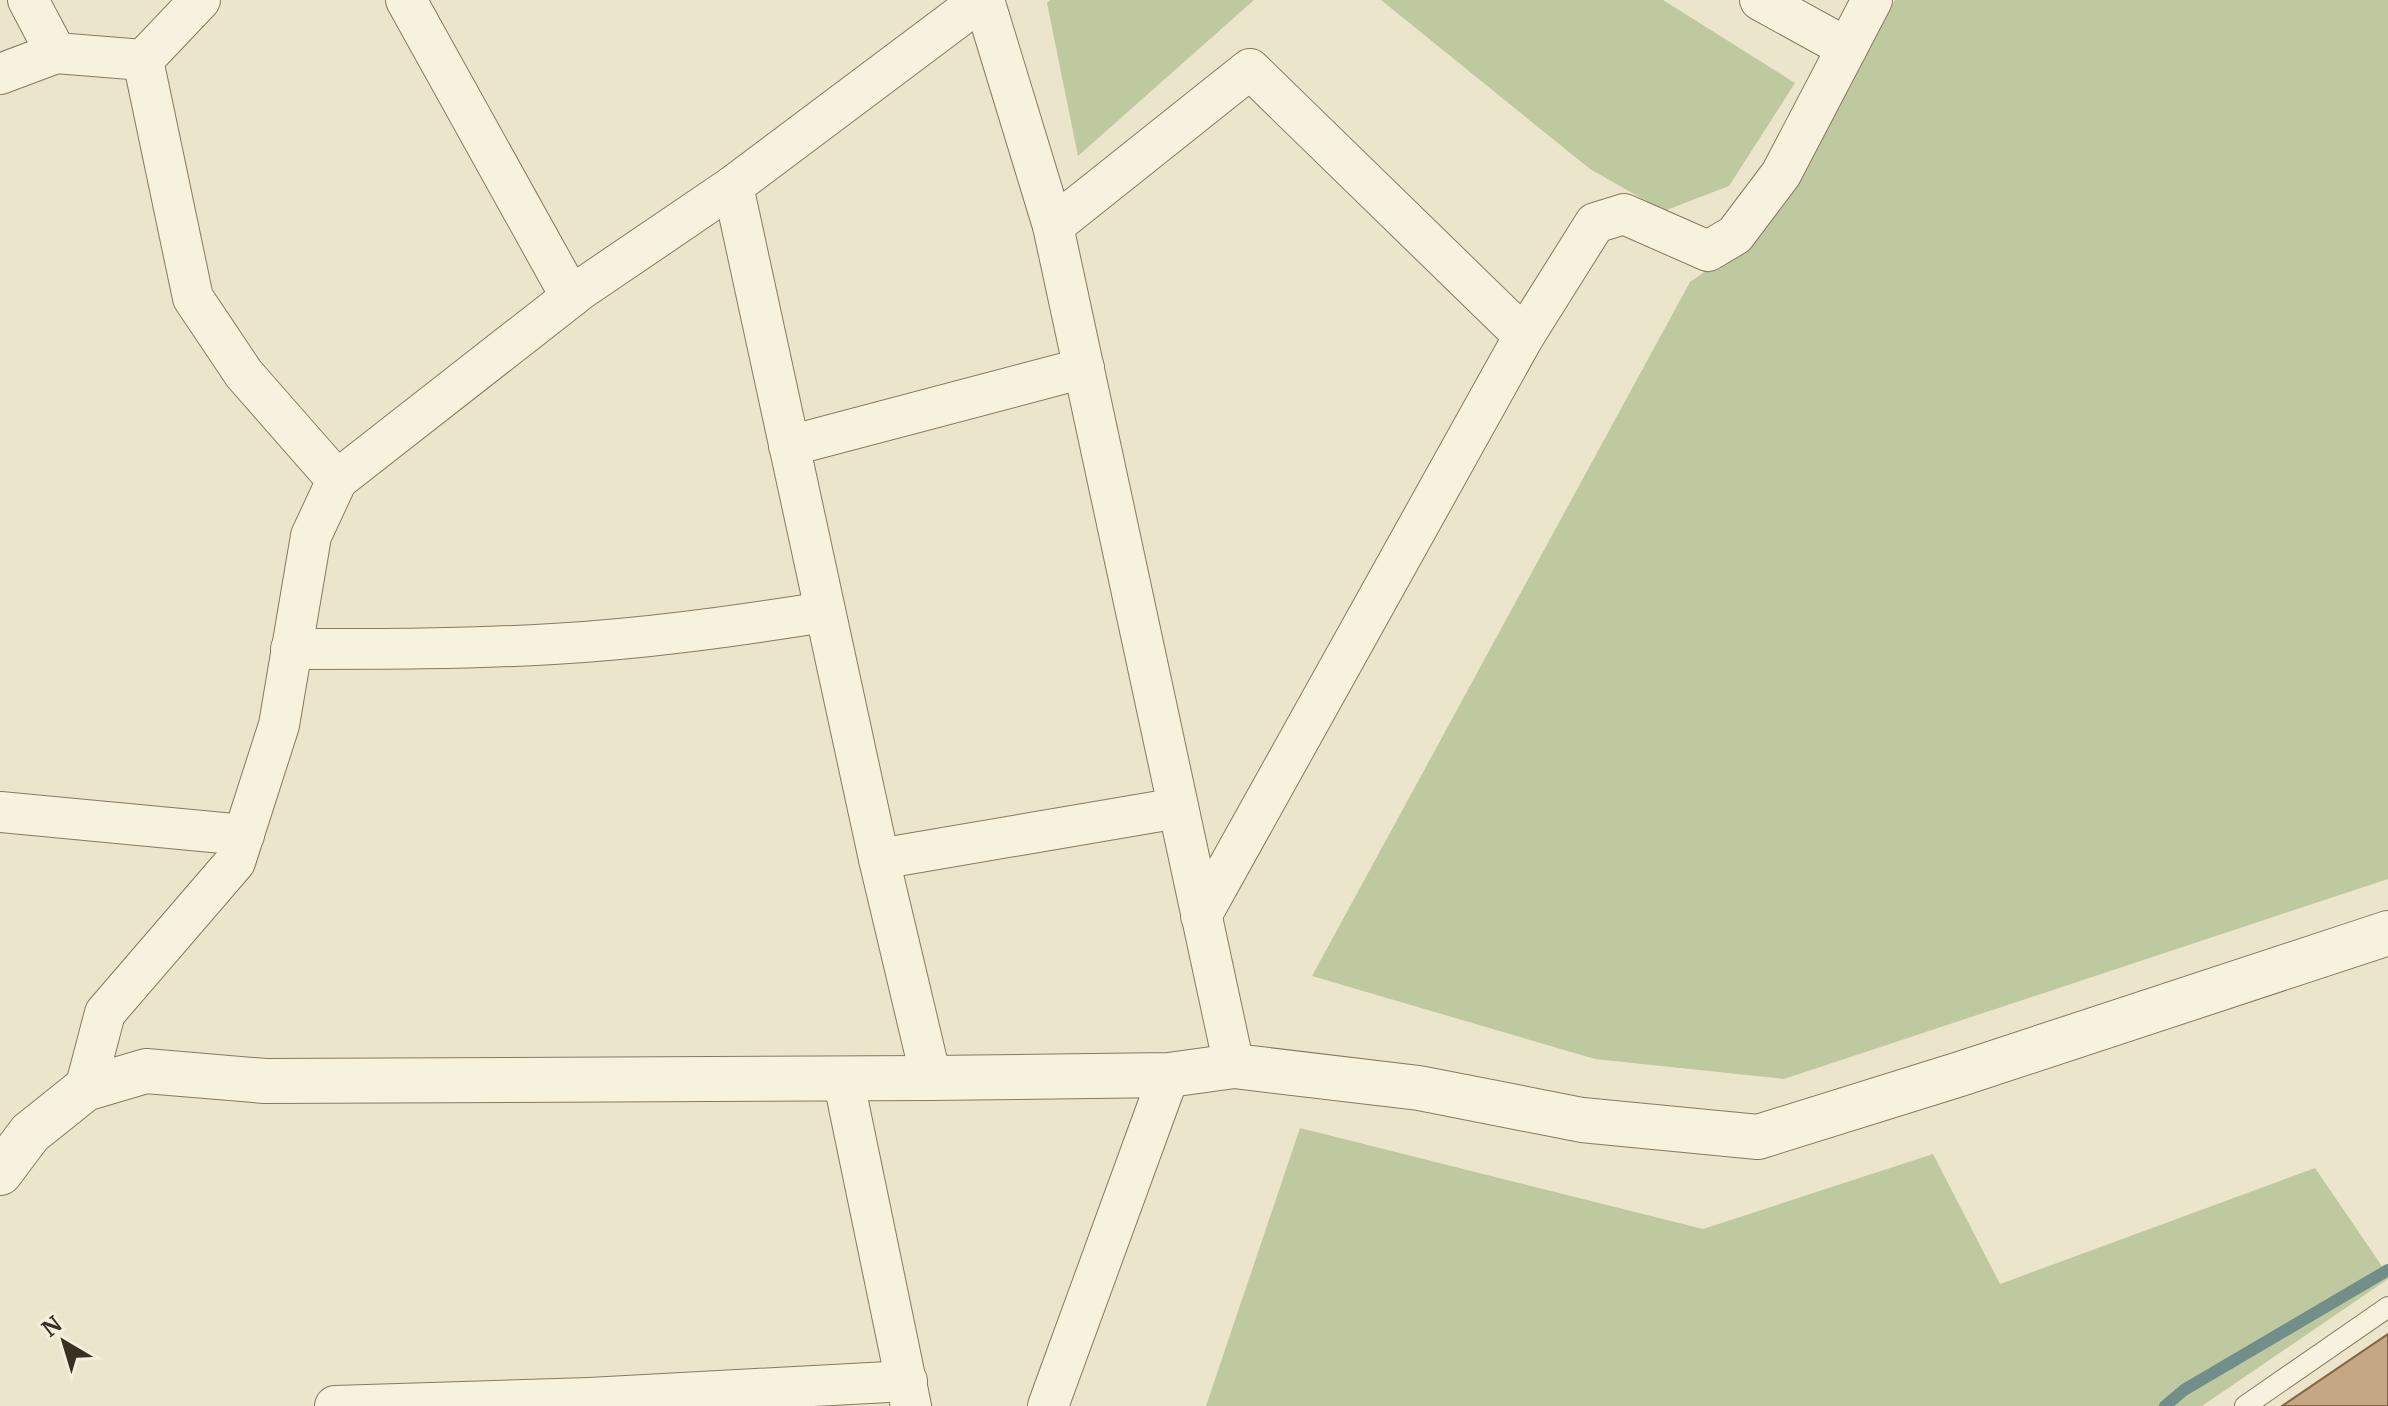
<svg xmlns="http://www.w3.org/2000/svg" width="2388" height="1406" viewBox="0 0 2388 1406" font-family="Merriweather,serif">
	<style>
		.green { fill: #bfc99f }
		.lines { fill: none; stroke-linecap: round; stroke-linejoin: round }
		.stream { stroke: #718e8b; stroke-width: 12 }
		.building { fill: #c6a784; stroke: #846748; stroke-width: 2 }
		.service-casing { stroke: #877960; stroke-width: 22 }
		.minor-casing { stroke: #877960; stroke-width: 42 }
		.tertiary-casing { stroke: #877960; stroke-width: 46 }
		.service { stroke: #f7f2dd; stroke-width: 20 }
		.minor { stroke: #f7f2dd; stroke-width: 40 }
		.tertiary { stroke: #f7f2dd; stroke-width: 44 }
	</style>
	<rect width="100%" height="100%" fill="#ebe5cb"/>
	<g class="green">
		<polygon points="1050,0 1254,0 1078,156 1047,3"/>
		<polygon points="1381,0 1663,0 1795,83 1729,186 1664,211 1590,169"/>
		<polygon points="1895,0 2388,0 2388,879 1784,1079 1595,1059 1312,976 1690,282 1747,242"/>
		<polygon points="1300,1128 1703,1229 1933,1154 2000,1284 2315,1168 2388,1275 2388,1279 2202,1406 1206,1406"/>
	</g>
	<g class="lines">
		<polyline class="stream" points="2165,1406 2184,1390 2388,1270"/>
	</g>
	<polygon class="building" points="2388,1334 2388,1406 2282,1406"/>
	<g class="lines">
		<g class="service-casing">
			<polyline id="service" points="2245,1406 2388,1307"/>
		</g>
		<g class="minor-casing">
			<g id="minor">
				<polyline points="28,0 56,53"/>
				<polyline points="200,0 143,60 193,298 244,374 337,480"/>
				<polyline points="406,0 571,297"/>
				<polyline points="984,0 1053,226 1234,1066"/>
				<polyline points="1760,0 1847,48"/>
				<polyline points="0,74 56,53 143,60"/>
				<polyline points="733,186 879,859 931,1078"/>
				<polyline points="1053,226 1250,69 1524,336"/>
				<polyline points="789,446 1084,368"/>
				<path d="M291,649C379,649 466,649 553,644C644,639 735,626 825,612"/>
				<polyline points="0,812 244,835"/>
				<polyline points="879,859 1178,808"/>
				<polyline points="1201,916 1524,336 1595,223 1624,214 1708,251 1735,235 1781,174 1872,0"/>
				<polyline points="843,1078 911,1406"/>
				<polyline points="85,1089 105,1013 235,862 279,725 311,536 337,480 580,290 733,186 981,0"/>
				<polyline points="335,1406 589,1398 907,1381"/>
				<polyline points="1048,1406 1169,1075"/>
			</g>
		</g>
		<g class="tertiary-casing">
			<polyline id="tertiary" points="0,1173 30,1133 85,1089 146,1071 265,1081 931,1078 1169,1075 1234,1066 1419,1088 1582,1120 1758,1137 1960,1074 2388,933"/>
		</g>
		<use href="#service" class="service"/>
		<use href="#minor" class="minor"/>
		<use href="#tertiary" class="tertiary"/>
	</g>
	<g transform="translate(64 1342) rotate(322)" stroke="#f3efda" stroke-width="6" paint-order="stroke">
	<path d="M0-6L14 30L0 20L-14 30Z" fill="#393022"/>
	<text y="-12" font-size="22" font-weight="bold" text-anchor="middle" fill="#393022">N</text>
	</g>
</svg>
